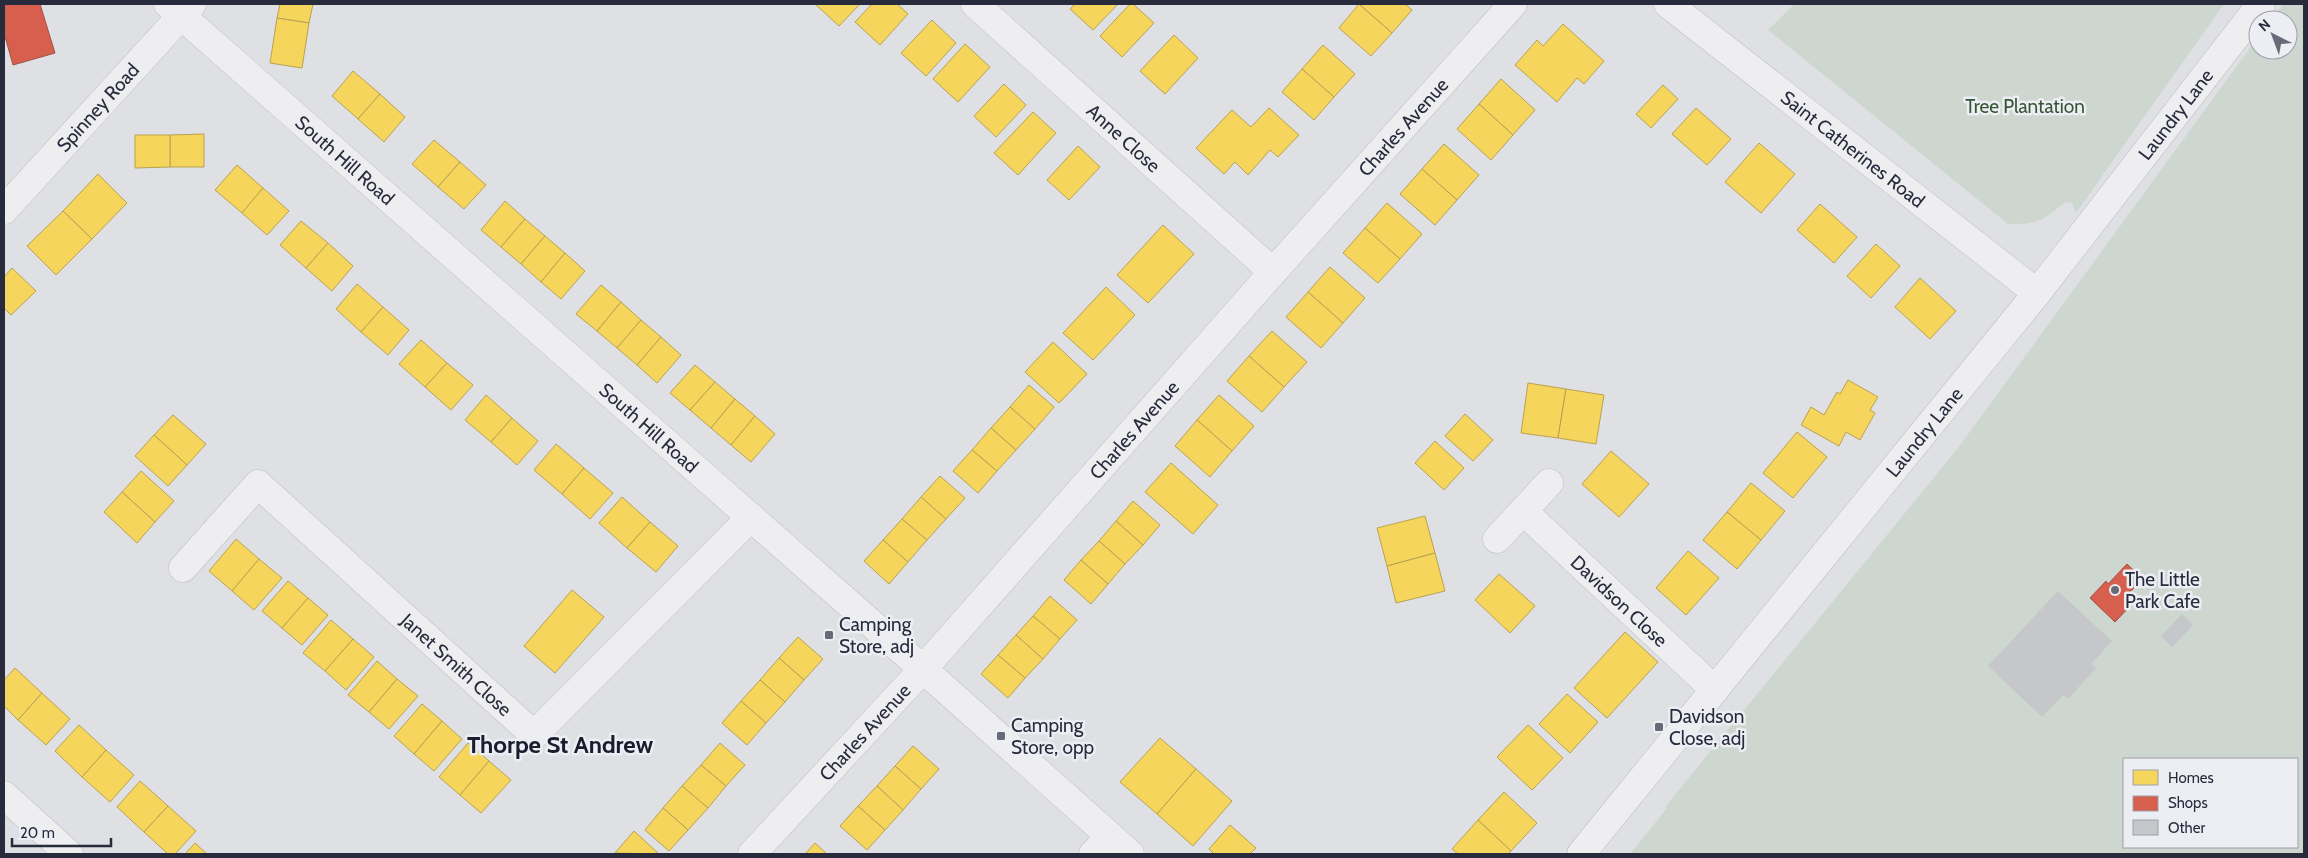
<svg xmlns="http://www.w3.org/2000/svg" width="2308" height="858" viewBox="0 0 2308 858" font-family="Cabin,sans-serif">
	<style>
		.green { fill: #ced7cf; fill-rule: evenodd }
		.homes { fill: #f6d55c; stroke: #b8a252 }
		.shops { fill: #d6604d; stroke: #a25048 }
		.building { fill: #c5c7cb }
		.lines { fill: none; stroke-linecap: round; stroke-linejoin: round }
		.street-casing { stroke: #bdbec2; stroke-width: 29 }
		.street { stroke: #eeeef1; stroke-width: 28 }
		.poi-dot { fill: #676a77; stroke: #eceef4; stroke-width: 2 }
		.labels { text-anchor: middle; stroke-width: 5; stroke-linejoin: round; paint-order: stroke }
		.park-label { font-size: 19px; fill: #365735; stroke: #eceef4 }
		.street-label { font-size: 19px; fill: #272b3c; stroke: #eceef4 }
		.poi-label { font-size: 19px; fill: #272b3c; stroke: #eceef4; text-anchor: start }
		.district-label { font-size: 24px; font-weight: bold; fill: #191d2d; stroke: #eceef4 }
	</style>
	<rect width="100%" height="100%" fill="#dfe0e4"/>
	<g class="green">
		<path d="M1794,4H2224L2076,213L2072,203L2065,202C2043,221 2038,224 2008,224L1768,30Z"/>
		<path d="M2283,4H2304V854H1630L1667,808L1665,807L1958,448L2258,37V50H2288V20H2271ZM2124,759H2297V847H2124Z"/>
	</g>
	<g class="homes">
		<polygon points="280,4 313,4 309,23 277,18"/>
		<polygon points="815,4 860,4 839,26"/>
		<polygon points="872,4 897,4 908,14 880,45 855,22"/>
		<polygon points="1075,4 1118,4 1093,30 1070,9"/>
		<polygon points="1130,4 1133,4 1154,23 1122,57 1100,36"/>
		<polygon points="1359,4 1405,4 1412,10 1392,33"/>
		<polygon points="1359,4 1392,33 1371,56 1339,28"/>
		<polygon points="277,18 309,23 302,68 270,63"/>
		<polygon points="932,20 956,43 926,76 901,53"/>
		<polygon points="1563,24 1604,61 1584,84 1577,78 1557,102 1515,65 1537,40 1543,46"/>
		<polygon points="1174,35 1198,58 1165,94 1140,71"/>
		<polygon points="965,44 990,67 958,102 933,79"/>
		<polygon points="1323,45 1355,74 1334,97 1302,69"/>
		<polygon points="1302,69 1334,97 1314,120 1282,92"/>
		<polygon points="353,71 380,94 358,119 332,96"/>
		<polygon points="1501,79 1535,110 1513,135 1479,104"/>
		<polygon points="1004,84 1026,105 996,137 974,116"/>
		<polygon points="1663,85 1678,99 1651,128 1636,114"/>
		<polygon points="380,94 405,117 384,142 358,119"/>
		<polygon points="1479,104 1513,135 1491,160 1457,129"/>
		<polygon points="1269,108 1299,135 1278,157 1270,150 1248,175 1235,162 1224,174 1196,148 1232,110 1251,127"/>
		<polygon points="1696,108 1731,139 1707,165 1672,134"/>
		<polygon points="1033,112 1056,133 1018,175 994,153"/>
		<polygon points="204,134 204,167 170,167 170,135"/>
		<polygon points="135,135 170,135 170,167 135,168"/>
		<polygon points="434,140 460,162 438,187 412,164"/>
		<polygon points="1759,143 1795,174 1761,213 1725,182"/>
		<polygon points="1444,144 1479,175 1457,200 1422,169"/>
		<polygon points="1078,146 1100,167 1069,200 1047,180"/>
		<polygon points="460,162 486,185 464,209 438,187"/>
		<polygon points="237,165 263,188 242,213 215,190"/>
		<polygon points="1422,169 1457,200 1435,225 1400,194"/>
		<polygon points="98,174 127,203 92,239 63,211"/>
		<polygon points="263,188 289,211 267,235 242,213"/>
		<polygon points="505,201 525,219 501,247 481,230"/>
		<polygon points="1387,203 1422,234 1400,259 1365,228"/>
		<polygon points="1820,204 1857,237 1834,263 1797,230"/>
		<polygon points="63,211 92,239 56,275 27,246"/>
		<polygon points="525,219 545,236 521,264 501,247"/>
		<polygon points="301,221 328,243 306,268 280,245"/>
		<polygon points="1163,225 1194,254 1148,303 1117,275"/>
		<polygon points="1365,228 1400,259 1378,283 1343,253"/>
		<polygon points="545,236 565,253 541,282 521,264"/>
		<polygon points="328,243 353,266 332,291 306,268"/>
		<polygon points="1876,244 1900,266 1871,298 1847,276"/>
		<polygon points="565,253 585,271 561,299 541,282"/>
		<polygon points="1330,267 1365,298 1343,323 1308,292"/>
		<polygon points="12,268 36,291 11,315 4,308 4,277"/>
		<polygon points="1920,278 1956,311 1930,339 1895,307"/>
		<polygon points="357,284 383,307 361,332 336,309"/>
		<polygon points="601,285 621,302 597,331 576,314"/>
		<polygon points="1106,287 1135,315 1093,360 1063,333"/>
		<polygon points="1308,292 1343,323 1321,348 1286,317"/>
		<polygon points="621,302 641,320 617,348 597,331"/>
		<polygon points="383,307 409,330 388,355 361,332"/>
		<polygon points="641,320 661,337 637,365 617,348"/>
		<polygon points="1272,331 1307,362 1284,387 1249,356"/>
		<polygon points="661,337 681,355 657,383 637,365"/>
		<polygon points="421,340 447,363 425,387 399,364"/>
		<polygon points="1053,342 1087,374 1059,403 1025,372"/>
		<polygon points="1249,356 1284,387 1262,412 1227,381"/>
		<polygon points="447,363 473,385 451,410 425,387"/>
		<polygon points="695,365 715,382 690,410 670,393"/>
		<polygon points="1848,380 1878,397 1870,410 1875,413 1860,440 1846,432 1839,446 1801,425 1811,407 1824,415 1837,392 1840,394"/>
		<polygon points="715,382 735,399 711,428 690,410"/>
		<polygon points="1528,383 1566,389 1558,438 1521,433"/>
		<polygon points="1029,385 1054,407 1035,429 1010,407"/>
		<polygon points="1566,389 1604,395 1596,444 1558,438"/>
		<polygon points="486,395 512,418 491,442 465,420"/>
		<polygon points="1219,395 1254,426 1232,451 1197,420"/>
		<polygon points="735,399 755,416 731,445 711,428"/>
		<polygon points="1010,407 1035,429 1016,450 991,428"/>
		<polygon points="1465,414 1493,440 1473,461 1445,436"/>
		<polygon points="173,415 206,444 187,465 154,435"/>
		<polygon points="755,416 775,434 751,462 731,445"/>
		<polygon points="512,418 538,441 517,465 491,442"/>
		<polygon points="1197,420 1232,451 1210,477 1175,446"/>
		<polygon points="991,428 1016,450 997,471 972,450"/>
		<polygon points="1797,432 1827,457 1793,498 1763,473"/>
		<polygon points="154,435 187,465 168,486 135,456"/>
		<polygon points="1435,441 1464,468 1444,490 1415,463"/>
		<polygon points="556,444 584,468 562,494 534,470"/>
		<polygon points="972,450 997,471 978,493 953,471"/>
		<polygon points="1611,451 1649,484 1619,517 1582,484"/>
		<polygon points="1171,463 1218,505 1193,534 1145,492"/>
		<polygon points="584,468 613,493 590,519 562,494"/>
		<polygon points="141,471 174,501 155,522 122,492"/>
		<polygon points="940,476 965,498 946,519 921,497"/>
		<polygon points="1751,483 1785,511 1761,540 1727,512"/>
		<polygon points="122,492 155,522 137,543 104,512"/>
		<polygon points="622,497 650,522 627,548 599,523"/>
		<polygon points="921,497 946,519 927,540 902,519"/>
		<polygon points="1133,501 1160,525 1143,545 1116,521"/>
		<polygon points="1727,512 1761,540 1737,569 1703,540"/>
		<polygon points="1425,516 1435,553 1387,566 1377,528"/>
		<polygon points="902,519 927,540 908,562 883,540"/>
		<polygon points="1116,521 1143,545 1125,564 1099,541"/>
		<polygon points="650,522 678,546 656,572 627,548"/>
		<polygon points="236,539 259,559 232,591 209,571"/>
		<polygon points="883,540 908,562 889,584 864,561"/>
		<polygon points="1099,541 1125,564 1108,584 1081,560"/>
		<polygon points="1688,551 1719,578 1686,615 1656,588"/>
		<polygon points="1435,553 1445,591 1396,603 1387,566"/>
		<polygon points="259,559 282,578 254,610 232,591"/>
		<polygon points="1081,560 1108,584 1091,604 1064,580"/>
		<polygon points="1499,574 1535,606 1510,633 1475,600"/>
		<polygon points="288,581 308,598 282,628 262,611"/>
		<polygon points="572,590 604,617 555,673 524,646"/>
		<polygon points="1050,596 1077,620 1060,639 1033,616"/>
		<polygon points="308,598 328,615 302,645 282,628"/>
		<polygon points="1033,616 1060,639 1043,659 1016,635"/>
		<polygon points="331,620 353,639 325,671 303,653"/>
		<polygon points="1625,632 1658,662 1607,718 1574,688"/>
		<polygon points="1016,635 1043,659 1025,678 998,655"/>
		<polygon points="798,637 823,659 804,680 779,658"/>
		<polygon points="353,639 374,657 346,690 325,671"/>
		<polygon points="998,655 1025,678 1008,698 981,674"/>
		<polygon points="779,658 804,680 785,702 760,680"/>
		<polygon points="377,661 397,679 369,712 348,695"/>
		<polygon points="15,668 42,693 18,720 4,706 4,680"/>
		<polygon points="397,679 418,696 389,729 369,712"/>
		<polygon points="760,680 785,702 766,723 741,701"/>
		<polygon points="42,693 70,719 46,745 18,720"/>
		<polygon points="1567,694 1598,722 1570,753 1539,724"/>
		<polygon points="741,701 766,723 747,745 722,723"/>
		<polygon points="422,704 442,721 414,754 394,736"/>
		<polygon points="442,721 462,739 434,771 414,754"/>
		<polygon points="79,725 106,750 82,777 55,751"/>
		<polygon points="1528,725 1563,758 1532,790 1497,757"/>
		<polygon points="1160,738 1196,769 1157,814 1120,782"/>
		<polygon points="468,743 489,761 460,795 439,777"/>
		<polygon points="720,743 745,765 726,786 701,765"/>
		<polygon points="913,746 939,769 921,789 895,766"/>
		<polygon points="106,750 134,775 110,802 82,777"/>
		<polygon points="489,761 511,780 481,813 460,795"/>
		<polygon points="701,765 726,786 708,808 682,786"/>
		<polygon points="895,766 921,789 903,810 877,786"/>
		<polygon points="1196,769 1232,801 1193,846 1157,814"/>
		<polygon points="140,781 168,806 144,832 117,807"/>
		<polygon points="682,786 708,808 688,830 663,808"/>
		<polygon points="877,786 903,810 885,830 858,806"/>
		<polygon points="1504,792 1537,823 1511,851 1478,820"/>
		<polygon points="168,806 196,831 175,854 168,854 144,832"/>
		<polygon points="858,806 885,830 867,850 840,826"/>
		<polygon points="663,808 688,830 669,851 645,830"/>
		<polygon points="1478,820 1511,851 1508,854 1458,854 1452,849"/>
		<polygon points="1230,825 1256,848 1250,854 1214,854 1209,849"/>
		<polygon points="634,831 658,853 657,854 615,853"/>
		<polygon points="195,843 207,854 185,854"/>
		<polygon points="815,843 827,854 805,854"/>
	</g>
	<g class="shops">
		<polygon points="4,4 40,4 55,53 13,65 4,33"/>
		<polygon points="2127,564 2143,579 2126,596 2133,603 2115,622 2090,598 2106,581 2108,584"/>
	</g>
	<g class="building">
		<polygon points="2058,591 2112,641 2091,664 2096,668 2068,699 2063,695 2042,717 1988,666"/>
		<polygon points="2182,614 2193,625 2172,647 2161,636"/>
	</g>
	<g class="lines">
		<g class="street-casing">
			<g id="street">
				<path id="s1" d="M168,4L923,669L1130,854"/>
				<path id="s2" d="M975,4L1273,272"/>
				<path id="s3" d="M1668,4L2037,293"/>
				<path id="s4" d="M4,210L192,4"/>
				<path id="s5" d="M1549,483L1523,511L1715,690"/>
				<polyline points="1497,539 1523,511"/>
				<path id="s6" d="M183,568L258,484L534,735L751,517"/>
				<polyline points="4,795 69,854"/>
				<path id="s7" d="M752,854L923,669L1273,272L1513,4"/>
				<polyline points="1093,854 1110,836"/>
				<path id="s8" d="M1581,854L2037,293L2261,4"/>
			</g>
		</g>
		<use href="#street" class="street"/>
	</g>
	<g class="poi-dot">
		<circle cx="2115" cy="590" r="5"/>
		<rect x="824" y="630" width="10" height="10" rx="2.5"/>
		<rect x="1654" y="722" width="10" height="10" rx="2.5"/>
		<rect x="996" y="731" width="10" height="10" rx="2.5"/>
	</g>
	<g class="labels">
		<g class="park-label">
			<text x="2025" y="113">Tree Plantation</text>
		</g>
		<g class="street-label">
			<text dy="7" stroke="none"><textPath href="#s4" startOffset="139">Spinney Road</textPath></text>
			<text dy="7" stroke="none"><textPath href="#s8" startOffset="949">Laundry Lane</textPath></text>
			<text dy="7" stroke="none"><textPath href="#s7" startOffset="976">Charles Avenue</textPath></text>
			<text dy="7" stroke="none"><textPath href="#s2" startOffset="200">Anne Close</textPath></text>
			<text dy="7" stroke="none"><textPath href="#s3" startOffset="235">Saint Catherines Road</textPath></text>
			<text dy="7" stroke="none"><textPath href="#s1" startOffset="236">South Hill Road</textPath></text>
			<text dy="7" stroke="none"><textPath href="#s1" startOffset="641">South Hill Road</textPath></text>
			<text dy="7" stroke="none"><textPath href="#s7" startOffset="571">Charles Avenue</textPath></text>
			<text dy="7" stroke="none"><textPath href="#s8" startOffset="544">Laundry Lane</textPath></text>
			<text dy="7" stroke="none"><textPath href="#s5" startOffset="170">Davidson Close</textPath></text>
			<text dy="7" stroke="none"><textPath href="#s6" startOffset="381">Janet Smith Close</textPath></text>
			<text dy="7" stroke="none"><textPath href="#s7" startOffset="166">Charles Avenue</textPath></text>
		</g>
		<g class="poi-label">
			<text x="2125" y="586">The Little<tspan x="2125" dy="22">Park Cafe</tspan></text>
			<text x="839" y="631">Camping<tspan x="839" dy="22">Store, adj</tspan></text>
			<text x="1669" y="723">Davidson<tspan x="1669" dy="22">Close, adj</tspan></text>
			<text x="1011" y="732">Camping<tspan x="1011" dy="22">Store, opp</tspan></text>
		</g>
		<g class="district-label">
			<text x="560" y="753">Thorpe St Andrew</text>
		</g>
	</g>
	<rect width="2308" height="858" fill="none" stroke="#272b3c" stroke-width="10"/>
	<rect x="2123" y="758" width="175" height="90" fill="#eceef4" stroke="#9da0aa"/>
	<rect x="2133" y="770" width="25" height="15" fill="#f6d55c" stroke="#9da0aa"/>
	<text x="2168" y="783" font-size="15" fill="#272b3c">Homes</text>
	<rect x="2133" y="796" width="25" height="15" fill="#d6604d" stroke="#9da0aa"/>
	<text x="2168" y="808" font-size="15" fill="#272b3c">Shops</text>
	<rect x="2133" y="820" width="25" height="15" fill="#c5c7cb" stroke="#9da0aa"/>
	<text x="2168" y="833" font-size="15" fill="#272b3c">Other</text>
	<g transform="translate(2273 35) rotate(318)"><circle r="24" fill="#eceef4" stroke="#9da0aa"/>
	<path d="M0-4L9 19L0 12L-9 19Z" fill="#676a77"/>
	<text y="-8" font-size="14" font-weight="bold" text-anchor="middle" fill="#272b3c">N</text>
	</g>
	<path d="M12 838v8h99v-8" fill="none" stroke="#272b3c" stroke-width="2.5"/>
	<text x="20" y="838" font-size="15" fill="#272b3c" stroke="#eceef4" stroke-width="4" paint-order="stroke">20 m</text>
</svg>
